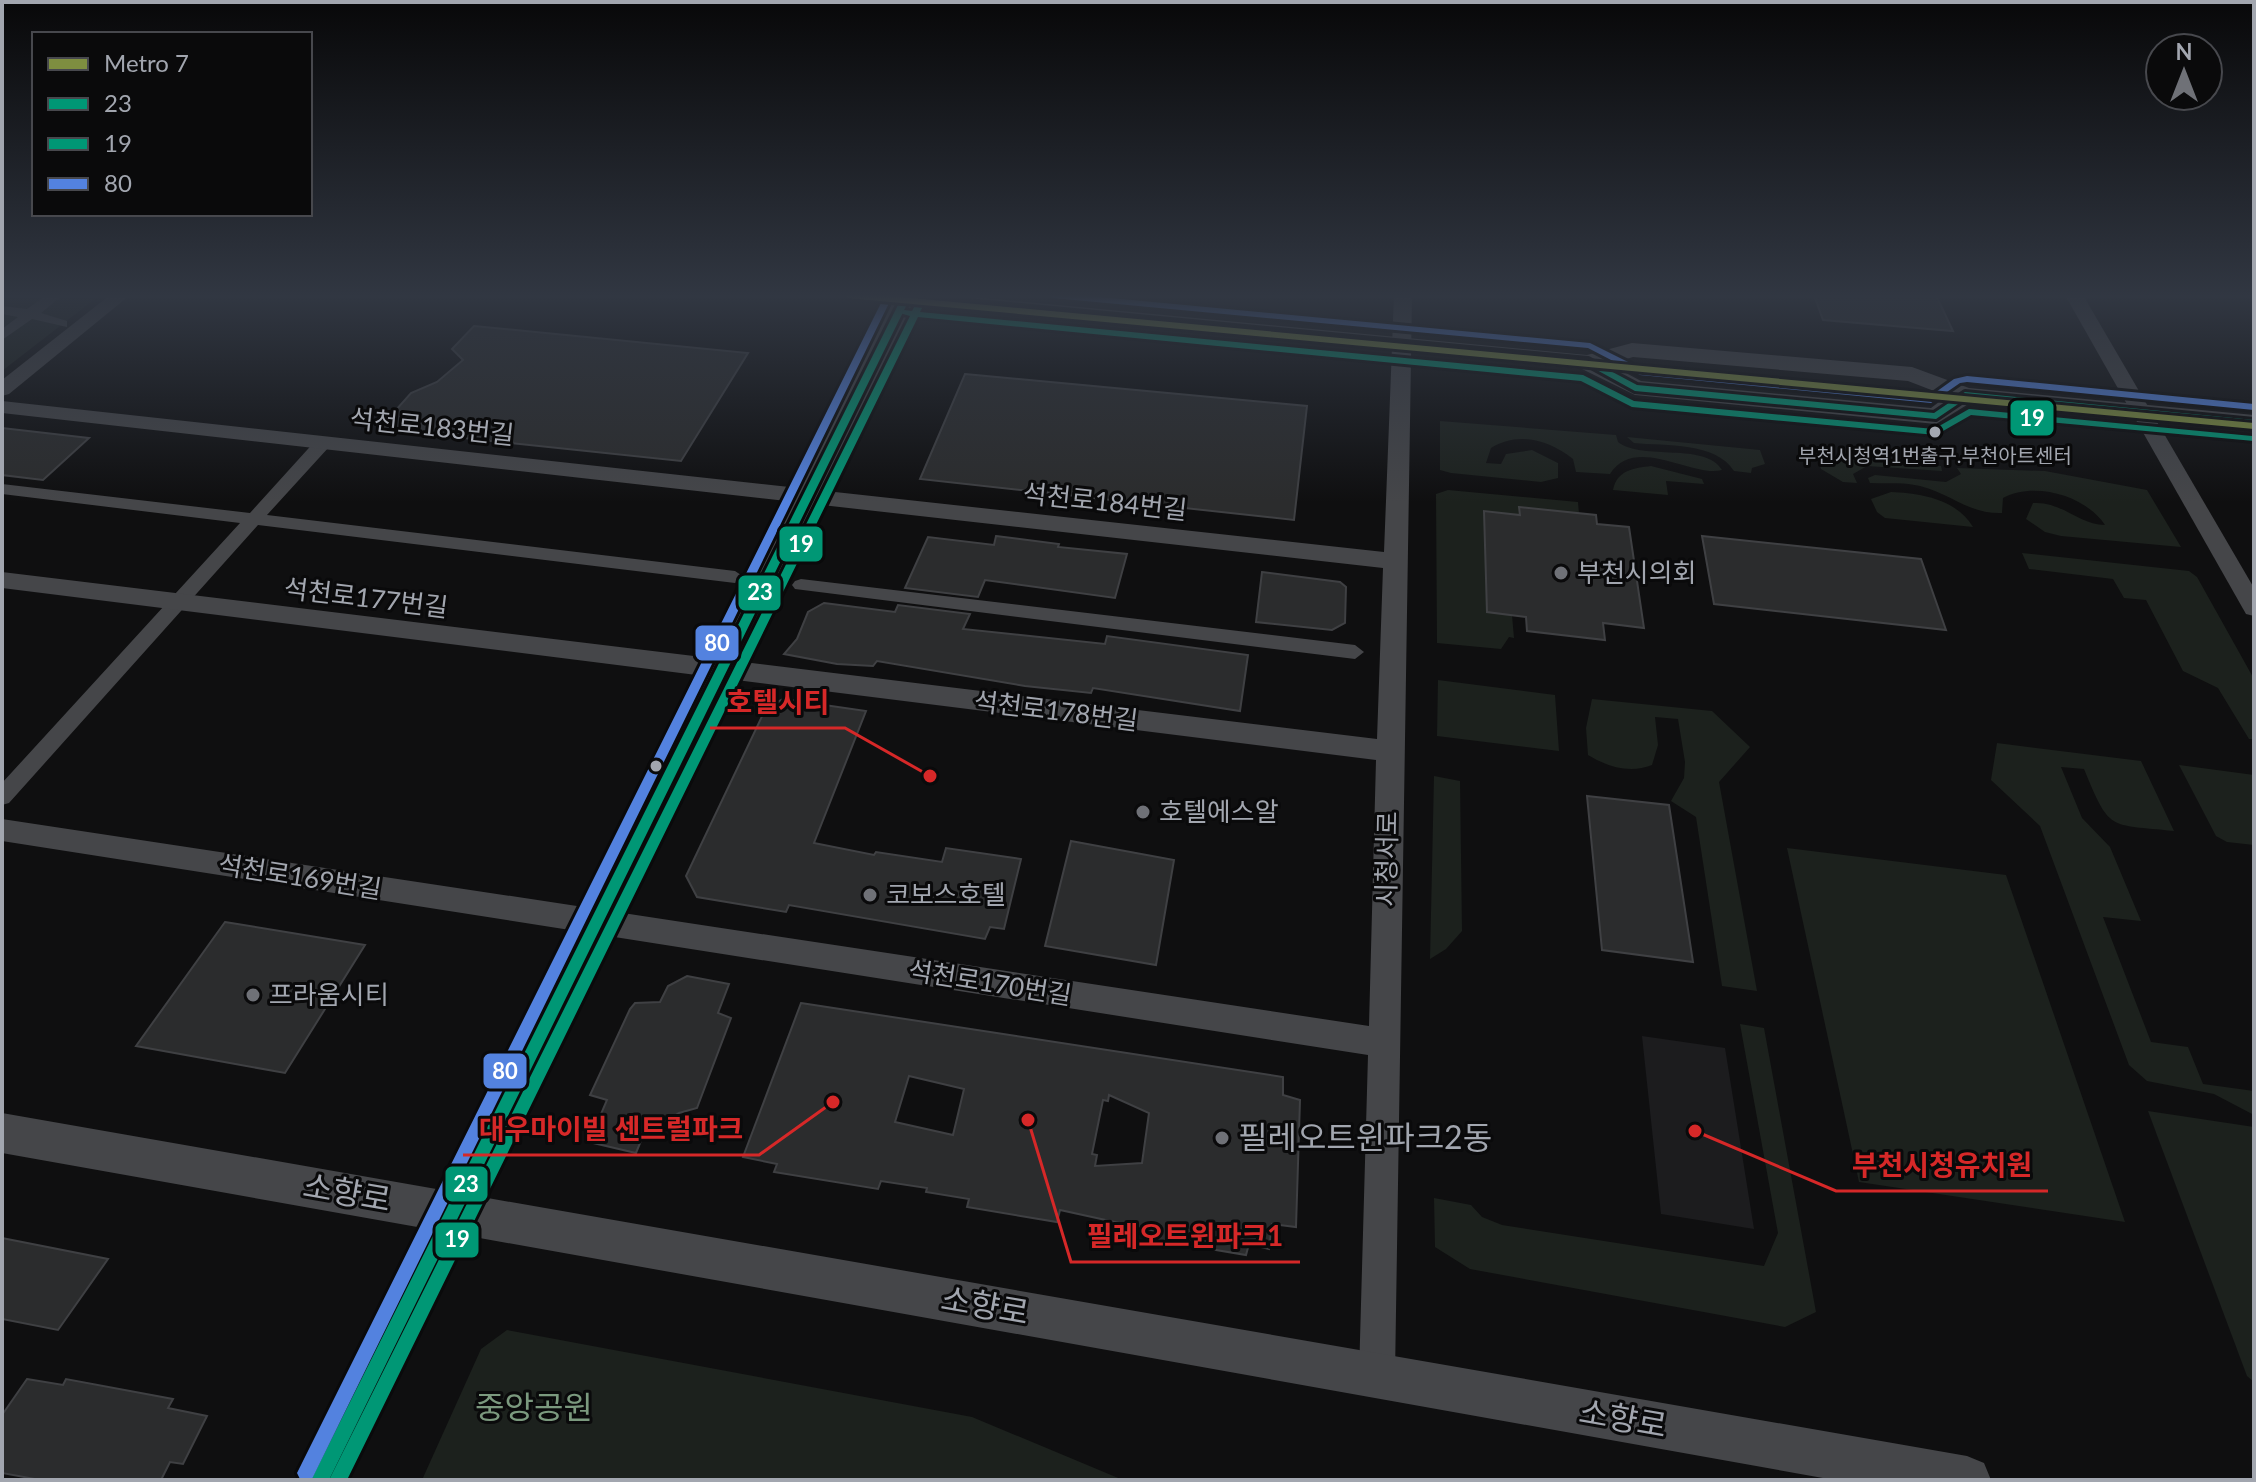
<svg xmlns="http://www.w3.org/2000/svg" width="2256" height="1482" viewBox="0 0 2256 1482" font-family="Lato,'Noto Sans KR',sans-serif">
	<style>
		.built { fill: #1c1c1e }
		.green { fill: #1c211d }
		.building { fill: #2b2c2d; stroke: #3f4043; stroke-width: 2; fill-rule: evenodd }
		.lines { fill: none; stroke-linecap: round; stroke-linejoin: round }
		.pedestrian { fill: #454649; fill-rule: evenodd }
		.minor { fill: #454649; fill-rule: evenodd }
		.tertiary { fill: #454649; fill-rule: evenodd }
		.bus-1-casing { stroke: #0a0a0b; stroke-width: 6 }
		.bus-2-casing { stroke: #0a0a0b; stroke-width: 6 }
		.bus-3-casing { stroke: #0a0a0b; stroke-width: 6 }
		.bus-1 { fill: #009775; fill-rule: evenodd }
		.bus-2 { fill: #009775; fill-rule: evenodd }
		.bus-3 { fill: #5382df; fill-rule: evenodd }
		.metro-1-casing { stroke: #0a0a0b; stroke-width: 6 }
		.metro-1 { fill: #7e8e40; fill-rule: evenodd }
		.bus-dot { fill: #a2a6af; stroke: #0a0a0b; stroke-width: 3 }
		.poi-dot { fill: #6f7177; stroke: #0a0a0b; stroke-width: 3 }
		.labels { text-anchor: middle; stroke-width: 6; stroke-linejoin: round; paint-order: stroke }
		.far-bus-label { font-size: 20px; fill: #a2a6af; stroke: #0a0a0b }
		.street-label { font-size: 26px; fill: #a2a6af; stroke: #0a0a0b }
		.poi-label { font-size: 26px; fill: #a2a6af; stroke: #0a0a0b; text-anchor: start }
		.near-poi-label { font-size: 32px; fill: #a2a6af; stroke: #0a0a0b; text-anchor: start }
		.near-street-label { font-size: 32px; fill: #a2a6af; stroke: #0a0a0b }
		.near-park-label { font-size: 32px; fill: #7b997e; stroke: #0a0a0b }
		.leader { fill: none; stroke: #d62828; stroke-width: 3 }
		.callout-dot { fill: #d62828; stroke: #0a0a0b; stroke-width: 3 }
		.callout-label { font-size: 28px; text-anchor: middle; font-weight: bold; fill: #d62828; stroke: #0a0a0b; stroke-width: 6; stroke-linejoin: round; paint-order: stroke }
		.line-badge { stroke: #0a0a0b; stroke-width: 3 }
		.badge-label { font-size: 22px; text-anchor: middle; font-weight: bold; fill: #fff }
	</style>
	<rect width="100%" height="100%" fill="#0f0f10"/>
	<polygon class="built" points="1642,1036 1725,1048 1754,1229 1661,1214"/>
	<g class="green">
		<polygon points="2,295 100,295 2,371"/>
		<path d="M1440,421L1616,435L1618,442C1643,461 1706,442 1722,470C1692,478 1635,434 1610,474L1576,472L1573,459C1549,440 1518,431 1491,448L1486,463L1501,464L1506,454L1532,450L1558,463V478L1541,482L1451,473L1440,470Z"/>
		<path d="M1627,437L1760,450L1765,464L1752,468L1751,473L1734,471C1716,442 1665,446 1634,443Z"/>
		<polygon points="1817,456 1941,466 1942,471 1867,466 1853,474 1857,483 1843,482 1821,469"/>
		<path d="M1651,466L1702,479L1704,484L1666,481L1668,495L1613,490C1617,470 1634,468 1651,466Z"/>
		<path d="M1957,468L2045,471L2147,490L2181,547L2061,536L2045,532L2026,519L2033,503C2062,501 2079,525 2105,525C2086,496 2035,481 2003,498L2002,513C1968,514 1952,494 1920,486C1904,482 1887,484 1870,483L1868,478L1875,475L1946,482L1961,474Z"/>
		<polygon points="1448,490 1578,502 1579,514 1519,508 1520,515 1484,512 1487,612 1512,615 1514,638 1509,637 1501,649 1437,643 1436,494"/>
		<path d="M1891,492C1920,493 1956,499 1973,527L1885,518L1877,512L1871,499Z"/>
		<polygon points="2022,553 2189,571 2197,577 2254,679 2254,739 2249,739 2218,688 2183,671 2146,600 2124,598 2113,579 2029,569"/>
		<polygon points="1438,680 1555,695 1559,751 1437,736"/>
		<path d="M1592,699L1712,711L1750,747L1719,782L1757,991L1722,986L1696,817L1671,801L1684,778L1685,762L1678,719L1655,717L1658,745L1652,765C1630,774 1608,767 1588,755L1586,728Z"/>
		<path d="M1997,743L2141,761L2174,831C2108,824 2110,832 2084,769L2061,767L2082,818L2110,847L2141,921L2103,917L2151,1042L2188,1047L2203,1084L2254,1091V1115L2214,1094L2147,1081L2129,1065L2040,826L1991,780Z"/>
		<polygon points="2179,765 2254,775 2254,845 2227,842 2216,836"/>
		<polygon points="1434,776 1460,781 1462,931 1446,949 1430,959"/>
		<polygon points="1787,848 2006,875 2125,1222 1859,1182"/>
		<polygon points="1740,1024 1764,1028 1816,1312 1785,1327 1470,1269 1435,1247 1434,1198 1471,1205 1482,1217 1502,1225 1764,1266 1778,1233"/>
		<polygon points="2148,1111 2254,1127 2254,1382 2247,1376"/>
		<polygon points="507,1330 972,1417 1123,1480 422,1480 481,1349"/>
	</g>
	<g class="building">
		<polygon points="1814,295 1936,295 1953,331 1823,320"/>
		<polygon points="474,326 748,353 681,461 379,429 411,393 437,382 463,360 452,349"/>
		<polygon points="965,374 1307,406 1294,520 920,479"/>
		<polygon points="2,428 89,438 43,480 2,475"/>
		<polygon points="1519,507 1596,515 1597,524 1629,527 1644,628 1603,623 1605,640 1527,631 1526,617 1487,612 1484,511 1520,515"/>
		<polygon points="996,536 1059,544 1058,547 1127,554 1115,598 985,580 978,597 905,588 928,537 994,545"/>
		<polygon points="1702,536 1921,559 1946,630 1714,604"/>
		<polygon points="1262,572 1340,582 1346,587 1345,623 1332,630 1256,622"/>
		<polygon points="824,603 895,612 898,605 970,614 963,629 1105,644 1107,636 1248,655 1240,711 1093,688 1091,693 1025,686 877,661 873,666 837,664 784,654 797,639 808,612"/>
		<polygon points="783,699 866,711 814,843 874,855 876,852 942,862 946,848 1021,859 1004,929 990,927 985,939 789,905 786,912 697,897 686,876 766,708"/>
		<polygon points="1587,796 1669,805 1693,962 1602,950"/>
		<polygon points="1071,841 1174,860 1156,965 1045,946"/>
		<polygon points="225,922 365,945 285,1073 136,1046"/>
		<polygon points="687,976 729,984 718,1013 731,1018 697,1108 679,1113 666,1121 649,1121 636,1153 589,1142 607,1100 590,1095 630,1009 635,1003 660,1002 668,986"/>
		<path d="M801,1003L1283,1077V1095L1300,1100L1296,1227L1272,1224L1269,1249L1249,1244L1246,1255L1156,1240V1231L1060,1210L1057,1222L967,1207L969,1199L926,1192L927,1188L881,1181L878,1189L774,1172L777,1164L743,1157ZM909,1076L964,1089L953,1135L895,1122ZM1109,1095L1149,1113L1142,1163L1095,1166L1097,1155L1092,1154L1103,1100L1108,1101Z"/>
		<polygon points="2,1238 108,1259 58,1330 2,1319"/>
		<polygon points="27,1379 63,1385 66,1379 173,1399 168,1408 207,1416 183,1464 170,1462 161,1480 40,1480 2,1473 2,1415"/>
	</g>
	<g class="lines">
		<g class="pedestrian">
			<polygon points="47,295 63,295 41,313 67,321 67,327 32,319 2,340 2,329 18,317 2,314 2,306 27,309"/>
			<polygon points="323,438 331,443 329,447 267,515 735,571 744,577 735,583 258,525 9,803 2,805 2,783 240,523 2,494 2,484 250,513 317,439"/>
			<polygon points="801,579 1355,645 1364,652 1355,659 795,589 792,585 795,581"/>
		</g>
		<g class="minor">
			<polygon points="110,295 130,295 9,394 2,396 2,380"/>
			<polygon points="1394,295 1412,295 1395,1375 1390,1388 1377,1393 1364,1388 1359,1375 1368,1055 2,841 2,819 1369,1026 1376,760 2,588 2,572 1377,739 1383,568 2,413 2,401 1384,552"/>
			<polygon points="2065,295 2083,295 2254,588 2254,616 2246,614"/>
		</g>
		<path class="tertiary" d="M871,295H953L1587,355L1632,343L1912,367L1969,388L2254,415V431L1970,403L1936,424L1635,395L1582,369L914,305L482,1197L1967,1456L1984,1463L1991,1480H1834L463,1235L345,1480H296L423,1228L2,1153V1113L442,1190L892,303L874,300ZM1633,357L1908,381L1947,396L1931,408L1641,381L1609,364Z"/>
		<g class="bus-1-casing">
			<polygon id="bus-1" points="903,295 1588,359 1637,385 1934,413 1965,392 2254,420 2254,426 1967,398 1936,419 1635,391 1586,364 909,300 329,1480 311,1480"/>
		</g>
		<g class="bus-2-casing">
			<polygon id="bus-2" points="920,301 924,304 920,312 1583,375 1634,401 1934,429 1969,409 2252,436 2254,437 2254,441 1971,415 1936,435 1632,407 1581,381 918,317 347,1480 329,1480 910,316 900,313 904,310 912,311 917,302"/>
		</g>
		<g class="bus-3-casing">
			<g id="bus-3">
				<polygon points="885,295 893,295 312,1479 300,1479 297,1473 300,1467"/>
				<polygon points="1049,295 1079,295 1590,343 1642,369 1929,397 1954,379 1967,376 2254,404 2254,410 1967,382 1960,383 1931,403 1640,375 1588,348 1053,298"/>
			</g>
		</g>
		<use href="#bus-1" class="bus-1"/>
		<use href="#bus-2" class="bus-2"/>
		<use href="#bus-3" class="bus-3"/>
		<g class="metro-1-casing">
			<polygon id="metro-1" points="843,295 879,295 2254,423 2254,429 848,298"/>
		</g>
		<use href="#metro-1" class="metro-1"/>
	</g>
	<linearGradient id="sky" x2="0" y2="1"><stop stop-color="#080809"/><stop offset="0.59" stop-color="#313742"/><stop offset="1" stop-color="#313742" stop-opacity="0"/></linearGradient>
	<rect width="2256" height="502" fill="url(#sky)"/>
	<g class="bus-dot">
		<circle cx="1935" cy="432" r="7"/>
		<circle cx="656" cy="766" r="7"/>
	</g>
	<g class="poi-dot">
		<circle cx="1561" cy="573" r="8"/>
		<circle cx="1143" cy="812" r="8"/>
		<circle cx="870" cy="895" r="8"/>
		<circle cx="253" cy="995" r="8"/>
		<circle cx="1222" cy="1138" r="8"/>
	</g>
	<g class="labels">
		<g class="far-bus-label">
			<text x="1935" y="463">부천시청역1번출구.부천아트센터</text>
		</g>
		<g class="street-label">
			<text transform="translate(432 427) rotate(6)" y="9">석천로183번길</text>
			<text transform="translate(1105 502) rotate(6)" y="9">석천로184번길</text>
			<text transform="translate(366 598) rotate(7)" y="9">석천로177번길</text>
			<text transform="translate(1056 711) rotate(7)" y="9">석천로178번길</text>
			<text transform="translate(1387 859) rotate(-89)" y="9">시청서로</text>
			<text transform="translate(300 877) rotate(9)" y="9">석천로169번길</text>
			<text transform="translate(990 983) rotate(9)" y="9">석천로170번길</text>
		</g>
		<g class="poi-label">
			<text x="1577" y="582">부천시의회</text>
			<text x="1159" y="821">호텔에스알</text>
			<text x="886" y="904">코보스호텔</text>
			<text x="269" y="1004">프라움시티</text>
		</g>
		<g class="near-poi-label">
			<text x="1238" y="1149">필레오트윈파크2동</text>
		</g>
		<g class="near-street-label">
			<text transform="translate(347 1193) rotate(10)" y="11">소향로</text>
			<text transform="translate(985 1306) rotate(10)" y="11">소향로</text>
			<text transform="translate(1623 1419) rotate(10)" y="11">소향로</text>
		</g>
		<g class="near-park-label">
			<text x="534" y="1419">중앙공원</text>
		</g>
	</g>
	<path class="leader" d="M930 776L845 728H710M833 1102L759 1155H463M1695 1131L1836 1191H2048M1028 1120L1071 1262H1300"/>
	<g class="callout-dot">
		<circle cx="930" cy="776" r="8"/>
		<circle cx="833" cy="1102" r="8"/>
		<circle cx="1695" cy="1131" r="8"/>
		<circle cx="1028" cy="1120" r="8"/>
	</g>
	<g class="callout-label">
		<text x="778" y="712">호텔시티</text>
		<text x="611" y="1139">대우마이빌 센트럴파크</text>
		<text x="1942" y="1175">부천시청유치원</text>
		<text x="1185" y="1246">필레오트윈파크1</text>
	</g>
	<g class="line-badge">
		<rect x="2009" y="399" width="46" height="38" rx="8" fill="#009775"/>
		<rect x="778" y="525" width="46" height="38" rx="8" fill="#009775"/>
		<rect x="737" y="574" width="45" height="38" rx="8" fill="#009775"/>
		<rect x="694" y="624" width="46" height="38" rx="8" fill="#5382df"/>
		<rect x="482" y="1052" width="46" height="38" rx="8" fill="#5382df"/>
		<rect x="444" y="1165" width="45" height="38" rx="8" fill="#009775"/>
		<rect x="434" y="1221" width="46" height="38" rx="8" fill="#009775"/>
	</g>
	<g class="badge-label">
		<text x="2032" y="426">19</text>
		<text x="801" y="552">19</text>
		<text x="760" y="600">23</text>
		<text x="717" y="651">80</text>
		<text x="505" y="1079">80</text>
		<text x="466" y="1192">23</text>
		<text x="457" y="1247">19</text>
	</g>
	<rect width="2256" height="1482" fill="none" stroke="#a2a6af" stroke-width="8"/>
	<rect x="32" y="32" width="280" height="184" fill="#0a0a0b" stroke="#47484d" stroke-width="2"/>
	<rect x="48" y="58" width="40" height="12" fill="#7e8e40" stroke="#47484d" stroke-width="2"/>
	<text x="104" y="72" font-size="24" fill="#a2a6af">Metro 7</text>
	<rect x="48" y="98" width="40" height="12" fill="#009775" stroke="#47484d" stroke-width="2"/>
	<text x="104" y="112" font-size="24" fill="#a2a6af">23</text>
	<rect x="48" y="138" width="40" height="12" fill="#009775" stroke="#47484d" stroke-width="2"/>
	<text x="104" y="152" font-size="24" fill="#a2a6af">19</text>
	<rect x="48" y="178" width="40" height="12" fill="#5382df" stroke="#47484d" stroke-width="2"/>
	<text x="104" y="192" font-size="24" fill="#a2a6af">80</text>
	<g transform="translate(2184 72)"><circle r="38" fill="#0a0a0b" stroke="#47484d" stroke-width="2"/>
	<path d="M0-6L14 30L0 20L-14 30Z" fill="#6f7177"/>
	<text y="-12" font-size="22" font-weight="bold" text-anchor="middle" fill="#a2a6af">N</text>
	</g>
</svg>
